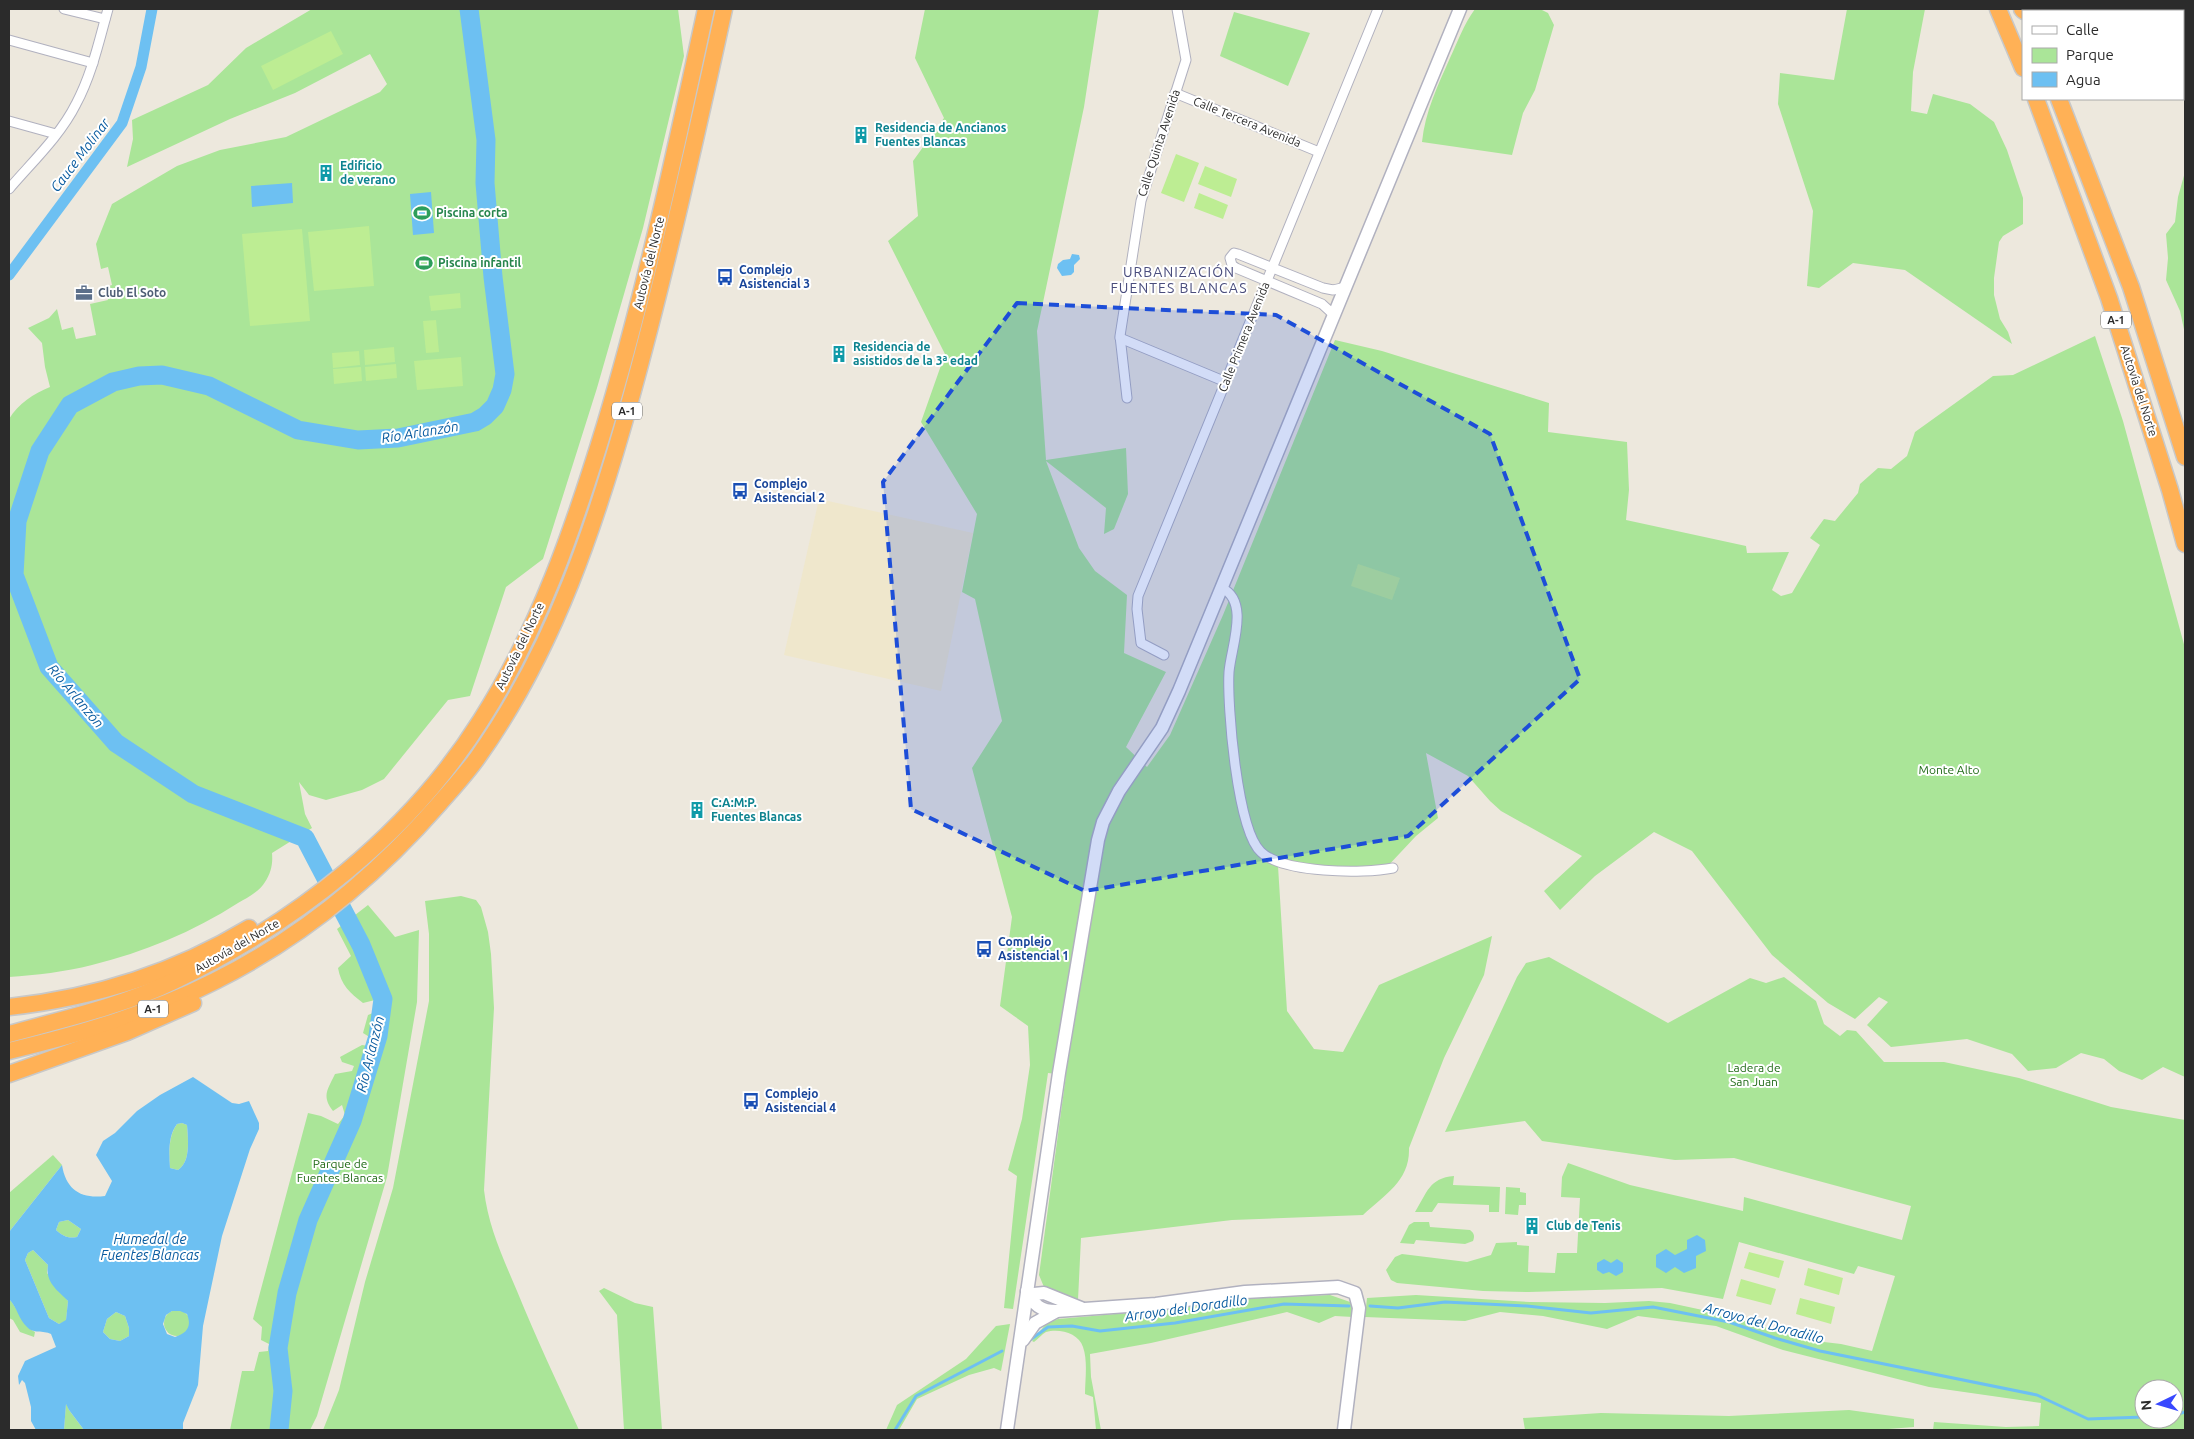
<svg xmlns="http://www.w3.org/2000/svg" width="2194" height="1439" viewBox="0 0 2194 1439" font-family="Ubuntu,sans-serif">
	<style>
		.education { fill: #efe7cc }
		.green { fill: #aae598; fill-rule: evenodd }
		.pitch { fill: #bded93 }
		.water { fill: #6dc0f2; fill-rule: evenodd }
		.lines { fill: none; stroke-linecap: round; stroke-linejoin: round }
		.stream { stroke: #6dc0f2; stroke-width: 3 }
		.canal { stroke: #6dc0f2; stroke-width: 11 }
		.river { stroke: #6dc0f2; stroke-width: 19 }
		.street-casing { stroke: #b1b1bf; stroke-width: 11 }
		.secondary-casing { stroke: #b1b1bf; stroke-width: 15 }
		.highway-casing { stroke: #c8c8c8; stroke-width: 19 }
		.street { stroke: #fff; stroke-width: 9 }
		.secondary { stroke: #fff; stroke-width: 12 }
		.highway { stroke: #ffb156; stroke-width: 16 }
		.marked { fill: #1d4ed8; fill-opacity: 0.2; stroke: #1d4ed8; stroke-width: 4; stroke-dasharray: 10 6; stroke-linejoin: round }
		.labels { text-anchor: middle; stroke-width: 4; stroke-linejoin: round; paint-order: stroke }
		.shield { fill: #fff; stroke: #6b6b6b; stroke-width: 1 }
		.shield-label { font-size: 11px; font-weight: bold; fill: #2b2b2b }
		.street-label { font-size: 12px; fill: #2b2b2b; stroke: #fff }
		.culture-label { font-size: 12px; font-weight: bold; fill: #0d838f; stroke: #fff; text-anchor: start }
		.leisure-label { font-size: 12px; font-weight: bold; fill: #27864d; stroke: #fff; text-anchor: start }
		.transit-label { font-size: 12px; font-weight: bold; fill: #164399; stroke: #fff; text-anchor: start }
		.service-label { font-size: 12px; font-weight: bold; fill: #4e5e75; stroke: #fff; text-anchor: start }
		.park-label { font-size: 12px; fill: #216b18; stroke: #fff }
		.water-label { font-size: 14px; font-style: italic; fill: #0a5ca0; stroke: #fff }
		.neighbourhood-label { font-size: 14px; letter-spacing: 1px; fill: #4a4d7d; stroke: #fff }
	</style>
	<rect width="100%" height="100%" fill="#ede8dd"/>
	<polygon class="education" points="819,499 973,533 941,691 784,655"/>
	<g class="green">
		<path d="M312,9H678L684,56L643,228L597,388L543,559L506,587L470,696L448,700L384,779L362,790L326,800L309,795L299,782L305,814L312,828L272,853C273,864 271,873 265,882C260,891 247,898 238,903C193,932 144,952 92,965C65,972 36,975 9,977V419C19,403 33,394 50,387L45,367L42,343L28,328L49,318L57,309L62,330L73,327L76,339L96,335L90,304L108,300L106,287L112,285L108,267L101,269L96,244L112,204L177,166L220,150L286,137L380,92L387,84L370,54L295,93L230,119L127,167L133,139L132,120L208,85L246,48Z"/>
		<path d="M925,9H1099L1084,107L1037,331L1046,460L1126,448L1128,494L1114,529L1104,534L1106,508L1046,461L1079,548L1095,571L1127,595L1124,653L1166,672L1126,747L1147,767L1170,735L1223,615L1335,340L1382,351L1549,403L1548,432L1627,442L1629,490L1626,520L1746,546L1747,553L1789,552L1772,590L1781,596L1792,593L1820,545L1810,538L1824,519L1835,521L1858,493L1860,484L1878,468L1891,469L1907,456L1915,432L1993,376L2013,375L2095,336L2123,421L2185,648V1077L2163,1067L2142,1080L2119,1071L2104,1059L2081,1053L2056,1068L2028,1071L2012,1054L1967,1039L1891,1047L1867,1025L1888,1002L1879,997L1855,1019L1828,1003L1772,955L1692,851L1654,832L1595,876L1560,910L1544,891L1582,856L1501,811L1490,801L1468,776L1426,753L1438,818L1416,836L1385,869L1278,866L1287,1011L1314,1049L1343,1052L1379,985L1492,936L1484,975L1444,1058L1409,1148C1410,1181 1385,1194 1363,1215L1232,1220L1081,1238L1078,1300L1044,1287L1039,1275L1066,1075L1048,1073L1013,1309L1004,1308L1017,1176L1008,1170L1022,1119L1030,1065L1028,1026L1000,1006L1012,917L972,768L1002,721L975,599L962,592L977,514L921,422L945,354L888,241L918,216L913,161L944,118L915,58Z"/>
		<path d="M1475,9H1540L1548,13L1554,25L1535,90L1523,113L1512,155L1422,142C1425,112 1438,85 1450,58C1458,41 1464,24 1475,9Z"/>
		<polygon points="1847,9 1925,9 1913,72 1911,111 1927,114 1933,94 1970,104 1994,122 2007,150 2023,198 2023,224 2003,236 1999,242 1994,278 1994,295 2000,319 2008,332 2012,344 1905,270 1853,263 1819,288 1807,286 1813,211 1778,104 1780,73 1834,80"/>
		<polygon points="1234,12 1310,33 1288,86 1220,56"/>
		<polygon points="2185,172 2185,334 2180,311 2166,280 2168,258 2166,234 2175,222 2178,197"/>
		<path d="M461,896L476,900L481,907L488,932L491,954L494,1008L484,1190C488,1226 503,1258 517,1291C536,1338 558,1384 579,1430H323L339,1390L365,1282L393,1188L429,1001V934L425,901Z"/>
		<path d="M368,905L395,937L419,930L417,1002L387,1177L317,1416L310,1430H230L242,1371H254L259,1352L268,1351L269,1344L261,1340L262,1327L253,1319L308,1113L321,1116L338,1124L345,1115L342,1105L333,1111C321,1096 328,1089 335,1074L352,1071L354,1066L342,1062L340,1057L362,1045L369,1046L371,1038L363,1033L368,1015L378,1011L375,1000L363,1003C350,993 341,985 338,968L351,956L337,929Z"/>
		<path d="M1549,957L1668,1023L1750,978L1766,983L1784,977L1816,1001L1824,1024L1840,1036L1847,1030L1856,1031L1884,1062H1944L2019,1078L2111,1107L2185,1120V1430H1933L1934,1422L2006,1427L2039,1426L2041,1403L1929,1387L1783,1350L1716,1326L1638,1316L1607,1329L1543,1316L1500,1312L1465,1321L1365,1317L1367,1298L1416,1295L1530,1302L1605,1303L1649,1301L1670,1303L1726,1315L1807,1340L1841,1344L1872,1351L1895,1276L1858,1266L1854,1274L1739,1242L1723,1299L1662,1288L1529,1292L1483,1291L1397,1283L1391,1280L1386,1270L1395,1257L1402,1254L1467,1262L1491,1255L1496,1243L1517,1242V1245L1529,1246L1528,1272L1555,1273L1557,1253H1577L1580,1198L1561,1197L1562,1177L1568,1163L1630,1185L1743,1211L1744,1197L1902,1240L1911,1206L1734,1158L1675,1160L1542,1141L1525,1121L1445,1132L1517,977L1526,963ZM2144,1389H2174V1419H2144Z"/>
		<path d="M182,1123L187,1125C188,1139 191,1162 178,1170L170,1168C169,1154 168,1136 177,1124Z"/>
		<polygon points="53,1155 62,1165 9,1232 9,1193"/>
		<path d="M1454,1176L1453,1185L1500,1187L1499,1212H1489V1205L1438,1203L1432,1212H1415C1427,1193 1429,1178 1454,1176Z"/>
		<polygon points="1506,1187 1520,1188 1520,1192 1526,1193 1526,1205 1519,1205 1518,1215 1505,1214"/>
		<path d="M68,1220L81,1229L77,1237C68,1239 63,1236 56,1230L59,1222Z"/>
		<path d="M1414,1222H1429L1430,1227L1470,1230C1474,1233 1475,1236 1473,1241L1465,1244L1416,1240L1414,1244L1400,1243L1409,1225Z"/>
		<polygon points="33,1250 48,1265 47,1273 68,1301 66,1321 59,1324 49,1318 25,1260 28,1253"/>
		<polygon points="604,1288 635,1303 653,1307 662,1430 624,1430 617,1315 599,1291"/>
		<path d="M1330,1295L1353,1303V1317L1335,1316L1319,1323L1287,1312L1151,1343L1090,1354L1091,1377L1101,1430H1096L1093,1397L1085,1394C1085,1380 1088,1361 1083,1347C1079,1333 1059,1328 1046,1332C1042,1334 1038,1339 1034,1342L1032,1341L1046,1324L1058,1319L1161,1310L1237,1299Z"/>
		<path d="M9,1299C19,1309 21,1325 35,1332L34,1337L20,1332L13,1320L9,1318Z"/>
		<circle cx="177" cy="1323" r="13"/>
		<polygon points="116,1312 125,1316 129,1328 129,1336 120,1341 110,1339 103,1332 107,1319"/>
		<polygon points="1010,1324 1001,1371 994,1368 969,1375 917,1399 899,1430 886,1430 897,1405 966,1359 996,1326"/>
		<polygon points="66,1403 69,1410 84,1430 64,1430"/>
		<polygon points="1849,1410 1914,1419 1914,1427 1876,1430 1525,1430 1523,1418 1601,1413 1729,1416"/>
	</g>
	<g class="pitch">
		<polygon points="331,31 343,54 273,90 261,66"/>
		<polygon points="1176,154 1199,163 1184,202 1161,193"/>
		<polygon points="1205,166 1237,179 1231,197 1198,184"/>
		<polygon points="1199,193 1228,205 1223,219 1194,208"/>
		<polygon points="369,226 374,286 314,291 308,232"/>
		<polygon points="302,229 310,321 250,326 242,234"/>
		<polygon points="460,293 461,308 431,311 429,296"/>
		<polygon points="436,320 439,352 426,353 423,321"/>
		<polygon points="394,347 395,362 365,365 364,350"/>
		<polygon points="359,351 360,365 333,368 332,353"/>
		<polygon points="461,357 463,386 417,390 414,361"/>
		<polygon points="396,364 397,378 366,381 365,367"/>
		<polygon points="361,367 362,381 334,384 333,369"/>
		<polygon points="1358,564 1400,578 1392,600 1351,586"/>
		<polygon points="1749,1252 1784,1261 1779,1278 1744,1268"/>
		<polygon points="1808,1268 1843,1278 1839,1295 1804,1285"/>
		<polygon points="1741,1279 1776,1289 1771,1305 1736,1296"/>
		<polygon points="1800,1298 1835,1307 1831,1324 1796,1314"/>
	</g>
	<g class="water">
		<polygon points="292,183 293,203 252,207 251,186"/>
		<polygon points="431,192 434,233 413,235 410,194"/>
		<polygon points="1072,254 1079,255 1080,259 1074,265 1074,272 1071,275 1062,276 1057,268 1058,264 1063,260 1070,259"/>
		<path d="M193,1077L232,1103L239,1104L249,1101L259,1123V1129L250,1149L222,1236L203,1326L198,1385L183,1423V1430H84L69,1410L66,1404L64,1430H36L31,1421V1407L25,1383L22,1380L19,1385L18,1376L25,1361L56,1347L51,1334C43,1330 33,1334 27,1327C19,1320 17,1307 9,1299V1232L62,1165C66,1190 81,1199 105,1196L112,1181L96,1155L103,1141L115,1133L137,1111L160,1095ZM182,1123L187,1125C188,1139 191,1162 178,1170L170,1168C169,1153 168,1136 177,1124ZM68,1220L81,1229L77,1237C68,1239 63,1236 56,1230L59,1222ZM33,1250L48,1265C45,1282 57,1290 68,1301L66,1320L59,1324L49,1318L25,1260L28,1253ZM172,1311H180L187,1314C192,1327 187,1333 175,1337L167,1334L163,1324L166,1315ZM116,1312L125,1316L129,1328V1336L120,1341L110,1339L103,1332L107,1319Z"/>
		<polygon points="1697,1235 1705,1240 1706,1251 1696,1256 1696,1268 1684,1273 1675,1267 1666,1273 1656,1267 1656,1255 1666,1249 1675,1255 1687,1249 1687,1240"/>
		<polygon points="1604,1259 1611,1263 1617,1259 1623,1263 1623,1272 1616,1276 1609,1272 1603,1274 1597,1270 1597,1263"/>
	</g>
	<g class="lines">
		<g class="stream">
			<polyline points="1370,1306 1398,1308 1445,1302 1527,1306 1591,1313 1653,1307 1729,1322 1775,1338 1820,1351 2037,1395 2088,1419 2144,1417"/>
			<polyline points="1030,1340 1048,1327 1072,1326 1100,1331 1175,1323 1284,1304 1349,1306"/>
			<polyline points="2174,1415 2185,1412"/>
			<polyline points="895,1430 916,1396 1002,1351"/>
		</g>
		<polyline class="canal" points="9,275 122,123 141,67 152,9"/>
		<polyline class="river" points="279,1430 283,1391 278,1348 287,1293 308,1220 352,1121 378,1036 383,999 361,945 305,838 193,794 116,743 49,667 14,575 17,521 40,451 70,405 113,382 139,376 162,375 209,386 298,430 358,440 398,438 475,422 485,416 495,406 502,390 505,374 493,277 485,183 486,140 469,9"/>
		<g class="street-casing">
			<g id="street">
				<polyline points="64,9 105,19"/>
				<polyline points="9,40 93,63"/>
				<polyline points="1175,93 1319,152"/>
				<polyline points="9,121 56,134"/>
				<path d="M9,189C32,162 60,136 76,104C92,74 99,41 108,9"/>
				<polyline points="1334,315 1322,304 1236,268 1232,265 1230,258 1234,253 1238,254 1323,288 1333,290 1346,287"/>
				<polyline points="1120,338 1226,382"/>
				<polyline points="1127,398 1120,336 1141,201 1186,60 1177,9"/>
				<path d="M1222,588C1250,602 1231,647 1229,672C1227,705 1237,830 1261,852C1283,873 1363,874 1393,868"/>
				<polyline points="1164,655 1141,643 1137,609 1138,596 1378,9"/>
			</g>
		</g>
		<g class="secondary-casing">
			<g id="secondary">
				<path d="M1027,1291C1034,1305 1040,1311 1056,1311L1156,1304L1245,1292L1338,1287L1355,1293L1359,1308L1344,1430"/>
				<polyline points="1026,1302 1034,1294 1044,1293 1081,1308"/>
				<polyline points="1023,1340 1035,1323 1055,1312"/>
				<polyline points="1007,1430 1059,1073 1098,840 1103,822 1119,791 1162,728 1179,691 1460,9"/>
			</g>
		</g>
		<g class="highway-casing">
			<g id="highway">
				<polyline points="1998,9 2023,68"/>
				<polyline points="2022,9 2024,11"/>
				<polyline points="2036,99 2109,298 2170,490 2185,544"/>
				<polyline points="2059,99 2131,287 2185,457"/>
				<path d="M9,1007C93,998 176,972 249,928"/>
				<path d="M9,1034C64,1019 122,1006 174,981C295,923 409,835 481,720C539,629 574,527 605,425C646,288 676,148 706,9"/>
				<path d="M9,1051C80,1034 150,1014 215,981C301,938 376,876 439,804C452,789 466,774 478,757C555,649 597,521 632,394C667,267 696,138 724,9"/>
				<polyline points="9,1074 127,1032 193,1003"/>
			</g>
		</g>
		<use href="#street" class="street"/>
		<use href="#secondary" class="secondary"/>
		<use href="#highway" class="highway"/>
	</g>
	<path class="marked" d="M1017,303L1276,315L1490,434L1580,679L1408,836L1085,891L911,809L883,482Z"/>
	<defs>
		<g id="building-bare" transform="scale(1.35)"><path d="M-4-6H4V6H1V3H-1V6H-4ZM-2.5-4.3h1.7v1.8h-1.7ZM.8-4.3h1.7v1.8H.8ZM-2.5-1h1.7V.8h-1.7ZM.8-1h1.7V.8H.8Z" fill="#0f9aa8" stroke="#fff" stroke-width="2.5" paint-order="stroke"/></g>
		<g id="stadium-bare" transform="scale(1.35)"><path d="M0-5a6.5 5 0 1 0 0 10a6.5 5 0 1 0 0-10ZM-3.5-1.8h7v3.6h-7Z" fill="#2e9e5b" stroke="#fff" stroke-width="2.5" paint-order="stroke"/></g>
		<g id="bus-bare" transform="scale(1.35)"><path d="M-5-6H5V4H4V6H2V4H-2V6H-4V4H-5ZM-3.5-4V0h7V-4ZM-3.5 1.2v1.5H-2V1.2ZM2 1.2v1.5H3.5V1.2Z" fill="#1a4fb4" stroke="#fff" stroke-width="2.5" paint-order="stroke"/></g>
		<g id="office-bare" transform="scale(1.35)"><path d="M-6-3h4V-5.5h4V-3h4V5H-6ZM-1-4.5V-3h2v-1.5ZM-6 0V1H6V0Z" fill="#5c6f8a" stroke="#fff" stroke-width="2.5" paint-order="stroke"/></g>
	</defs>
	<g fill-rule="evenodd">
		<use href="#building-bare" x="861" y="135"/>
		<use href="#building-bare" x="326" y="173"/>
		<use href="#stadium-bare" x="422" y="213"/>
		<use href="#stadium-bare" x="424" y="263"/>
		<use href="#bus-bare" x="725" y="277"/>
		<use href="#office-bare" x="84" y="293"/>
		<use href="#building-bare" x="839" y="354"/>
		<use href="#bus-bare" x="740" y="491"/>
		<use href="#building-bare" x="697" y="810"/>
		<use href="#bus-bare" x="984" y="949"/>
		<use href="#bus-bare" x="751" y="1101"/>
		<use href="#building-bare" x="1532" y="1226"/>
	</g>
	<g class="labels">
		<g class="shield">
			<rect x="2101" y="311.5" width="30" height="17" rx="4"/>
			<rect x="612" y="402.5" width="30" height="17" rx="4"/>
			<rect x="138" y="1000.5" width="30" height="17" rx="4"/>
		</g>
		<g class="shield-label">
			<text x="2116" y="324">A-1</text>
			<text x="627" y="415">A-1</text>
			<text x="153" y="1013">A-1</text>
		</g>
		<g class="street-label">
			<text transform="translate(1247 122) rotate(22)" y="4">Calle Tercera Avenida</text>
			<text transform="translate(1159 143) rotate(-72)" y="4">Calle Quinta Avenida</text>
			<text transform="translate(649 263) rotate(-76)" y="4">Autovía del Norte</text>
			<text transform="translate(1244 337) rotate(-68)" y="4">Calle Primera Avenida</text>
			<text transform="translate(2139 391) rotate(72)" y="4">Autovía del Norte</text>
			<text transform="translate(520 646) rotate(-64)" y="4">Autovía del Norte</text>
			<text transform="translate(237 946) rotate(-30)" y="4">Autovía del Norte</text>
		</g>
		<g class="culture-label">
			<text x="875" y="132">Residencia de Ancianos<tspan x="875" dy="14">Fuentes Blancas</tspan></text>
			<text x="340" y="170">Edificio<tspan x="340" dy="14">de verano</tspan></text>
			<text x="853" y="351">Residencia de<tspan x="853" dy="14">asistidos de la 3ª edad</tspan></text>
			<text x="711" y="807">C:A:M:P.<tspan x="711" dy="14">Fuentes Blancas</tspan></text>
			<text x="1546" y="1230">Club de Tenis</text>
		</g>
		<g class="leisure-label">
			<text x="436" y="217">Piscina corta</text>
			<text x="438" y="267">Piscina infantil</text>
		</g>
		<g class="transit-label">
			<text x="739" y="274">Complejo<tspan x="739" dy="14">Asistencial 3</tspan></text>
			<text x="754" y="488">Complejo<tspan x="754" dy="14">Asistencial 2</tspan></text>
			<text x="998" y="946">Complejo<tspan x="998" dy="14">Asistencial 1</tspan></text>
			<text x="765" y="1098">Complejo<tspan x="765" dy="14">Asistencial 4</tspan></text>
		</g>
		<g class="service-label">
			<text x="98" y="297">Club El Soto</text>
		</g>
		<g class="park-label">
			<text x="1949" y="774">Monte Alto</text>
			<text x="1754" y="1072">Ladera de<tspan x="1754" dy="14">San Juan</tspan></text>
			<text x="340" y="1168">Parque de<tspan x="340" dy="14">Fuentes Blancas</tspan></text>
		</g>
		<g class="water-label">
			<text transform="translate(80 155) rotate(-53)" y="5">Cauce Molinar</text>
			<text transform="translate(420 432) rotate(-9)" y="5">Río Arlanzón</text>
			<text transform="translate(76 696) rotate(50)" y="5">Río Arlanzón</text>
			<text transform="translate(370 1054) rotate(-76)" y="5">Río Arlanzón</text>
			<text x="150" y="1244">Humedal de<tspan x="150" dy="16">Fuentes Blancas</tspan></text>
			<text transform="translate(1186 1308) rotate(-8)" y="5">Arroyo del Doradillo</text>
			<text transform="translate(1764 1323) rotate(15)" y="5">Arroyo del Doradillo</text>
		</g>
		<g class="neighbourhood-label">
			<text x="1179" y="277">URBANIZACIÓN<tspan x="1179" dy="16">FUENTES BLANCAS</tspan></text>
		</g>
	</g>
	<rect width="2194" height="1439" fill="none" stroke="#2b2b2b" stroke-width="20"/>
	<rect x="2022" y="10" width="162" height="90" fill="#ffffff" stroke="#aaaaaa"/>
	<rect x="2032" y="26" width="25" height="8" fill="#ffffff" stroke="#aaaaaa"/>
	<text x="2066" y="35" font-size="15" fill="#2b2b2b">Calle</text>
	<rect x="2032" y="48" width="25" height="15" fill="#aae598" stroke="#aaaaaa"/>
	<text x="2066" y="60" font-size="15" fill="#2b2b2b">Parque</text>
	<rect x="2032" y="72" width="25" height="15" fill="#6dc0f2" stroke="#aaaaaa"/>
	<text x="2066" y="85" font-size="15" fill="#2b2b2b">Agua</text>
	<g transform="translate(2159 1404) rotate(265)"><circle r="24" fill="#ffffff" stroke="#aaaaaa"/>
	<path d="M0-4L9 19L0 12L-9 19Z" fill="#3848ff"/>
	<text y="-8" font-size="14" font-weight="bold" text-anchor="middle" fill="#2b2b2b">N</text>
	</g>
</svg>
